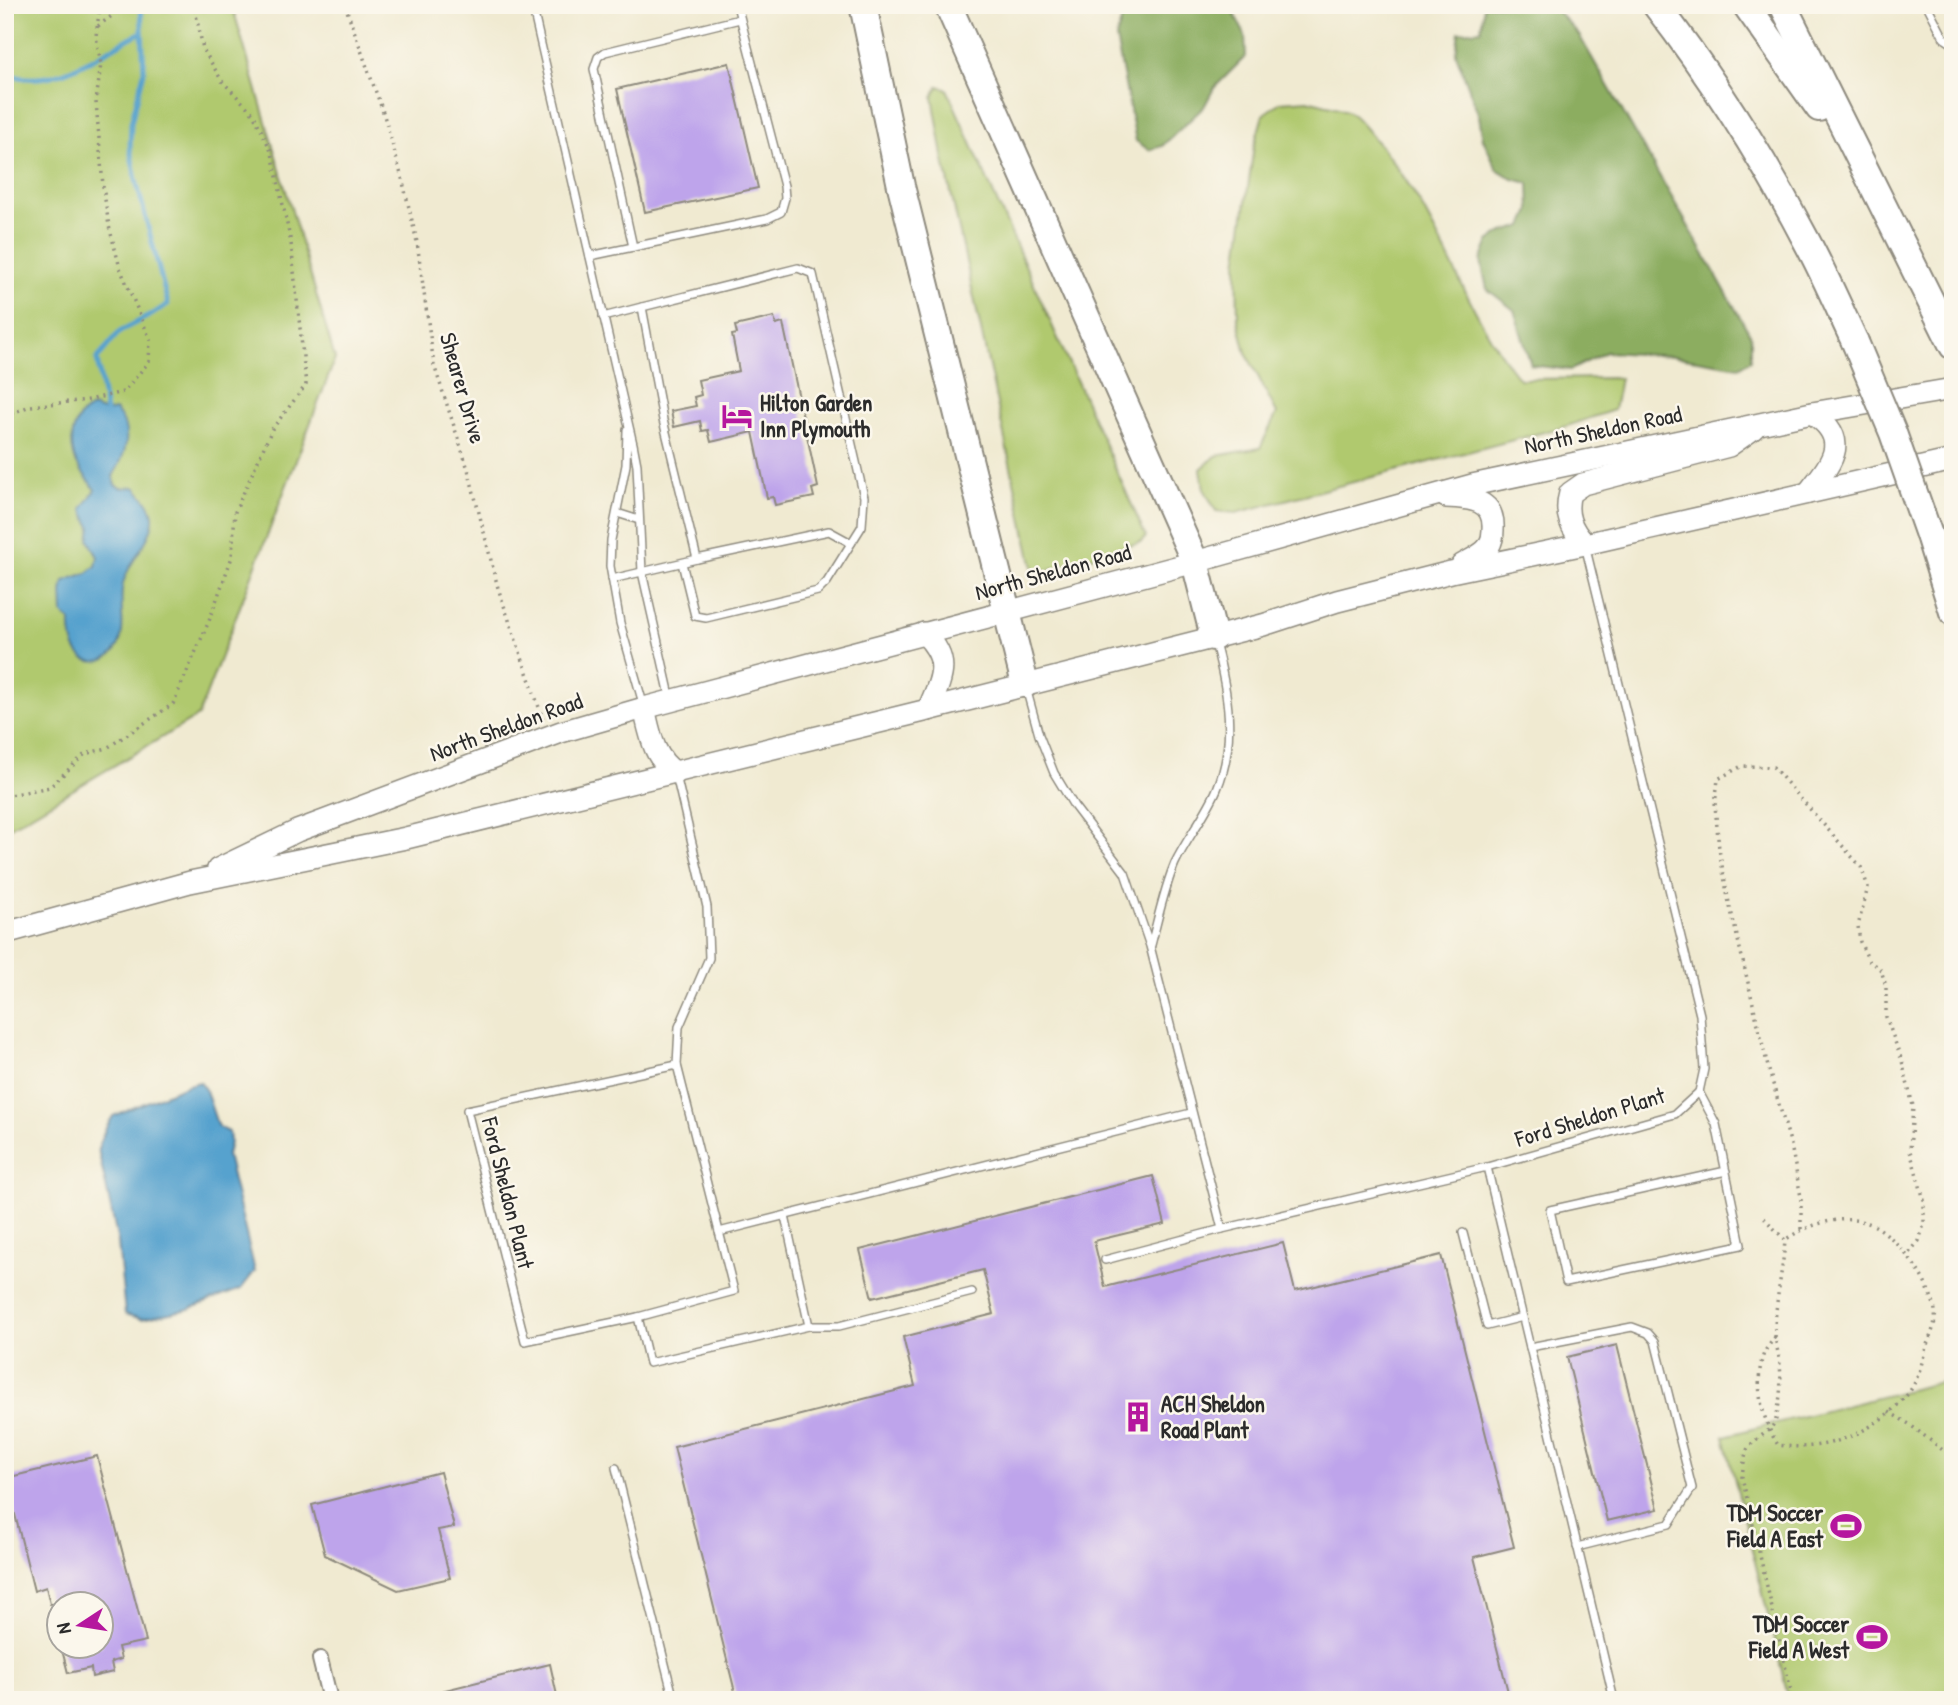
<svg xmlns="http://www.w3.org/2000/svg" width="1958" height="1705" viewBox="0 0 1958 1705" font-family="'Patrick Hand',sans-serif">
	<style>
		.green { fill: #b0c96e; stroke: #6e7a4c; stroke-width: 2 }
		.forest { fill: #8cad61; stroke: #5c6c46; stroke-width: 2 }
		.water { fill: #56a2ce; stroke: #40667c; stroke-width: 2 }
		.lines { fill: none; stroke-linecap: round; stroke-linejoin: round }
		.stream { stroke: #56a2ce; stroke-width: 5 }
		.building { fill: #bea4eb }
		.service-casing { stroke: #8e8a7e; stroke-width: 10 }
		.minor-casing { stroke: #8e8a7e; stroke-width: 18 }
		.secondary-casing { stroke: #8e8a7e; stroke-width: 24 }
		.motorway-casing { stroke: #8e8a7e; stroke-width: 30 }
		.path { stroke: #8e8a7e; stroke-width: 3.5; stroke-dasharray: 2 5; stroke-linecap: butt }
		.service { stroke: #fff; stroke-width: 7 }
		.minor { stroke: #fff; stroke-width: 14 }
		.secondary { stroke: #fff; stroke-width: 21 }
		.motorway { stroke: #fff; stroke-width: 26 }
		.rail { stroke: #2b2b2b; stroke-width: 5; stroke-dasharray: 10 5; stroke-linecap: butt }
		.motorway-bridge-casing { stroke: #8e8a7e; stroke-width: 30; stroke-linecap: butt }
		.motorway-bridge { stroke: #fff; stroke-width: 26 }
		.labels { text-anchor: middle; stroke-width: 5; stroke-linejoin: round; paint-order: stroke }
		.street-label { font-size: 23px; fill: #2b2b2b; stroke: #fbf7ec }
		.poi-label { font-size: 23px; font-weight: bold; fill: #2b2b2b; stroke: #fbf7ec; text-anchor: start }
	</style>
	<rect width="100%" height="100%" fill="#fbf7ec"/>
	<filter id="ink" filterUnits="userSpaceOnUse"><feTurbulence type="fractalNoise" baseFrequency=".0143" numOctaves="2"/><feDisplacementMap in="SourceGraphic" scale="14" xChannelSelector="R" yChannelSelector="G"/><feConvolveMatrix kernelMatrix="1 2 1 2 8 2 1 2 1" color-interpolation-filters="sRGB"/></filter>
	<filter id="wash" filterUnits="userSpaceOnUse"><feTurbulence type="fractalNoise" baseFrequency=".00686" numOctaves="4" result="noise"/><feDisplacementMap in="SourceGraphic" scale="28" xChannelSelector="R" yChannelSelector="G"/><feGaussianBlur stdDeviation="1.57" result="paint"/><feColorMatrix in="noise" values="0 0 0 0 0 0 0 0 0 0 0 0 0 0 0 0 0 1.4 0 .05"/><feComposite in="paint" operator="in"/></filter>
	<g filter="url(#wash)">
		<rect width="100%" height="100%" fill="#f0ead1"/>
		<g class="green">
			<polygon points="5,5 232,5 335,359 198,716 5,830"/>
			<polygon points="938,86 947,89 1146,537 1141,542 1038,573 1033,568 943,156 933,97"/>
			<path d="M1308,100C1320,104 1337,106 1349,112C1357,117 1365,128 1371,135C1437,206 1459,304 1519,379L1620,378L1614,410L1567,426L1236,513L1216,511L1204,489L1201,469L1216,456L1260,448L1277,413L1246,353L1238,320L1237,264L1254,146L1263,115L1280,102Z"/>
			<polygon points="1953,1379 1953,1700 1789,1700 1724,1436"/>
		</g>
		<g class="forest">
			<polygon points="1126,5 1230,5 1245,35 1246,56 1214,88 1204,107 1162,146 1149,150 1136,141 1116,38"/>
			<polygon points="1484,5 1552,5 1579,35 1751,336 1751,360 1739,367 1673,356 1606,352 1571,370 1531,365 1514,310 1487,289 1481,261 1489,241 1501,233 1523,226 1530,211 1529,183 1513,179 1497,169 1483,139 1479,116 1456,54 1459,32 1481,30"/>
		</g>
		<g class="water">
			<path d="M92,407L106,412L115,410C134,429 126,455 113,476L115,485L121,488L135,487C143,496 154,507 153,520C151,543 128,561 123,584C118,605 128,629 117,648C114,654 107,659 101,661C76,666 70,640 71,621L63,614L62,592L64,581L87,573L96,566L98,557L89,540L91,527L82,509L95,490C89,478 77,469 74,456C69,438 74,415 92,407Z"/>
			<polygon points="200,1082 206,1091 218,1127 229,1132 230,1142 227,1155 255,1271 241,1289 189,1309 142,1319 125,1314 118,1242 98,1149 105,1130 113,1116 188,1085"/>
		</g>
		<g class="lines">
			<g class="stream">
				<path d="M5,73C54,93 99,52 142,32"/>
				<polyline points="106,412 97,359 120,331 153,314 168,304 136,180 130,149 131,123 144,72 141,5"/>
			</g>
		</g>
		<g id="blocks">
			<g class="building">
				<polygon points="729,63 758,188 645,212 617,89"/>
				<polygon points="774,317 776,325 783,323 818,487 812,489 814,497 775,505 773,497 767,498 753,432 711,442 708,430 702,431 700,421 674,427 671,411 696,406 694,397 701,395 698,380 739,371 732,335 737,334 735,326"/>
				<polygon points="1153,1176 1165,1224 1094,1241 1105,1287 1283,1243 1295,1291 1441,1255 1514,1547 1474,1557 1510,1700 737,1700 674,1447 915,1386 903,1337 994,1314 983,1270 872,1298 860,1250"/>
				<polygon points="1617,1345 1658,1509 1607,1521 1567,1357"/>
				<polygon points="97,1456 146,1641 118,1647 121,1659 111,1662 113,1672 92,1677 91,1668 68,1673 61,1646 102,1646 102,1604 50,1604 46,1587 34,1591 6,1478"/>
				<polygon points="440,1472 454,1527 438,1530 450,1578 398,1590 325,1555 312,1505"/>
				<polygon points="550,1664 558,1700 430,1700 429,1694"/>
			</g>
		</g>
	</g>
	<g filter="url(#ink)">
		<use href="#blocks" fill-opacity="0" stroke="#8e8a7e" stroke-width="2"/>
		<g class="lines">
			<g class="service-casing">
				<g id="service">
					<polyline points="532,5 633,444 637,465 642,572 671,700"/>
					<polyline points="1927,5 1944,38 1953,44"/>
					<polyline points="533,9 545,5"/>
					<polyline points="633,247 594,69 598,57 605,52 740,19"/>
					<polyline points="590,256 767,219 781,212 785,198 784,186 737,5"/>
					<polyline points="642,307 798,268 813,274 864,497 862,526 827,582 818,591 706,618 695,616 682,563"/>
					<polyline points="603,317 642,307 663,420 697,559 612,579"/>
					<polyline points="627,430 626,465 611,540 610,566 620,623 644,707"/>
					<polyline points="617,513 639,520"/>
					<polyline points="697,559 829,531 851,543"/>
					<polyline points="1026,688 1039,735 1054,773 1074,806 1125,873 1150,946 1222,1229 1487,1167 1675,1114 1699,1092 1704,1069 1700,1015 1585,545"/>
					<polyline points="676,775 707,907 709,958 679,1027 677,1065 734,1291 638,1317 649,1363 809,1326 785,1216"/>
					<path d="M1151,945C1158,919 1164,889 1175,863C1187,838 1206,815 1217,789C1237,741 1228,691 1215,643"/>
					<polyline points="1699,1092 1716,1124 1741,1245 1566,1282 1550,1210 1726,1171"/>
					<polyline points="1487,1167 1614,1700"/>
					<polyline points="719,1232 1191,1113"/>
					<polyline points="1463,1233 1487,1326 1523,1317"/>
					<polyline points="1105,1260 1222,1229"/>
					<polyline points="638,1317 525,1341 467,1110 677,1065"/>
					<polyline points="809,1326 839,1326 972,1292"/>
					<polyline points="1530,1347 1632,1327 1648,1333 1655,1341 1692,1488 1669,1524 1577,1547"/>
					<polyline points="616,1468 674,1700"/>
				</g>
			</g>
			<g class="minor-casing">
				<polyline id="minor" points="320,1659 330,1700"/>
			</g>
			<g class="secondary-casing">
				<g id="secondary">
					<path d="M1808,493C1831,463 1853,440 1812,413"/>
					<path d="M1446,497C1470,498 1495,499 1493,530C1493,535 1492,541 1489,546C1483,555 1470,560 1462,565"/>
					<path d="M1585,544C1571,529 1564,514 1570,493L1583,484L1729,446L1753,429"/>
					<path d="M924,633C952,661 942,677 928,710"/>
					<path d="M644,708C650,733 653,758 676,773"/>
					<polyline points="218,869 297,831 561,732 644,708 1195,562 1472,485 1812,413 1953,389"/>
					<polyline points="5,933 190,882 406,838 928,710 1263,625 1337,601 1451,572 1585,544 1953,460"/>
				</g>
			</g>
			<g class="motorway-casing">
				<g id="motorway">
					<polyline points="863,5 901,186 1025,684"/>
					<polyline points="948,5 1195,562 1214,637"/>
					<path d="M1656,5C1713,79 1763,158 1806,240C1824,273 1839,308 1855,342"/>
					<polyline points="1746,5 1819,108"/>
					<polyline points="1783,5 1953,346"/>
					<polyline points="1929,535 1953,612"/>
				</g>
			</g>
			<g class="path">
				<polyline points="345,5 383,112 402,178 417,242 434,365 468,469 498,588 543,719"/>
				<polyline points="98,26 113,15 117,5"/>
				<polyline points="5,416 30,406 88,400 123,392 149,362 150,339 120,268 109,226 103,186 96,102 101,64 96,36 100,5"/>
				<polyline points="5,796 50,787 85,754 107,748 173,704 209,621 232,557 235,512 272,429 306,385 291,243 272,153 253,113 222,81 203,49 194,5"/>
				<path d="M1764,1218L1785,1240C1783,1271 1775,1301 1775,1332C1775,1343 1779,1354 1780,1365C1782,1382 1780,1402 1776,1419C1772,1433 1754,1437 1747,1450C1744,1458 1743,1469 1742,1477L1793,1700"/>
				<polyline points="1801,1229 1801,1197 1791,1145 1768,1067 1728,898 1719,849 1715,805 1718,779 1742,766 1773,767 1861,867 1868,887 1858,926 1860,942 1869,961 1881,970 1886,986 1886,1017 1902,1061 1913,1106 1910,1151 1924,1200 1924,1224 1919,1241 1908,1254"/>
				<path d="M1775,1337C1771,1343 1765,1349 1763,1356C1754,1385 1762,1420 1778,1445C1826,1453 1874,1433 1906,1396C1917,1384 1922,1363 1926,1347C1930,1337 1937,1323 1935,1311C1934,1299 1925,1283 1919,1272C1909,1257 1892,1235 1875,1226C1847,1212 1809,1223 1785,1240"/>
				<polyline points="1889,1412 1909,1424 1953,1458"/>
			</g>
			<use href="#service" class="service"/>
			<use href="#minor" class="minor"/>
			<use href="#secondary" class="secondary"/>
			<use href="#motorway" class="motorway"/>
			<polyline class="rail" points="1551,1694 1553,1700"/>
			<g class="motorway-bridge-casing">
				<polyline id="motorway-bridge" points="1855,342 1893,433 1929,535"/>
			</g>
			<use href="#motorway-bridge" class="motorway-bridge"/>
		</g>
	</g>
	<defs>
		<g id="hotel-bare" transform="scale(2.415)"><path d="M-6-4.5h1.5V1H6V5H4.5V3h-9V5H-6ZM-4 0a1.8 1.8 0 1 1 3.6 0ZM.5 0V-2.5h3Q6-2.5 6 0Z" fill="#b5179e" stroke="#fbf7ec" stroke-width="2.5" paint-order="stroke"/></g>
		<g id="building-bare" transform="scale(2.415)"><path d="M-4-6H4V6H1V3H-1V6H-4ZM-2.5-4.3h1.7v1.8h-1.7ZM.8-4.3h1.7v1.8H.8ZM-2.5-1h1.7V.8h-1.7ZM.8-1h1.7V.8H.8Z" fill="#b5179e" stroke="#fbf7ec" stroke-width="2.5" paint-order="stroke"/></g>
		<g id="stadium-bare" transform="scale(2.415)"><path d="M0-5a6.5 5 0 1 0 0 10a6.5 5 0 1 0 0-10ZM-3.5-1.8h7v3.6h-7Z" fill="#b5179e" stroke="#fbf7ec" stroke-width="2.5" paint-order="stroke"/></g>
	</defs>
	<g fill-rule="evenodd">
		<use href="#hotel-bare" x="737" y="416"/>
		<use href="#building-bare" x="1138" y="1417"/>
		<use href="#stadium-bare" x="1846" y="1526"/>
		<use href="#stadium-bare" x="1872" y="1637"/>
	</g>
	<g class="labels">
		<g class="street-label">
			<text transform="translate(463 388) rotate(74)" y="8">Shearer Drive</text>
			<text transform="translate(1603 430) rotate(-12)" y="8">North Sheldon Road</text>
			<text transform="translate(1053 572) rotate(-15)" y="8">North Sheldon Road</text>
			<text transform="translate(506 727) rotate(-20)" y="8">North Sheldon Road</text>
			<text transform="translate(1590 1117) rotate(-17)" y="8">Ford Sheldon Plant</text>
			<text transform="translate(508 1193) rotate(76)" y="8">Ford Sheldon Plant</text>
		</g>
		<g class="poi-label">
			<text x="760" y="411">Hilton Garden<tspan x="760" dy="26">Inn Plymouth</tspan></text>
			<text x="1161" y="1412">ACH Sheldon<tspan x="1161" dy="26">Road Plant</tspan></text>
			<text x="1823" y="1521" text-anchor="end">TDM Soccer<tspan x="1823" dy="26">Field A East</tspan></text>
			<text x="1849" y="1632" text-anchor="end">TDM Soccer<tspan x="1849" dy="26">Field A West</tspan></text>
		</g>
	</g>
	<rect width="1958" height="1705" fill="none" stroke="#fbf7ec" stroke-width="28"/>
	<g transform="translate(80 1625) rotate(258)"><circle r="33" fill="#fbf7ec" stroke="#a8a59f" stroke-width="2"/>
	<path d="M0-5L12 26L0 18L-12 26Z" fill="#b5179e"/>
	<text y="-10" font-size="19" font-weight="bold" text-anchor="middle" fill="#2b2b2b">N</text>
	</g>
</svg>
